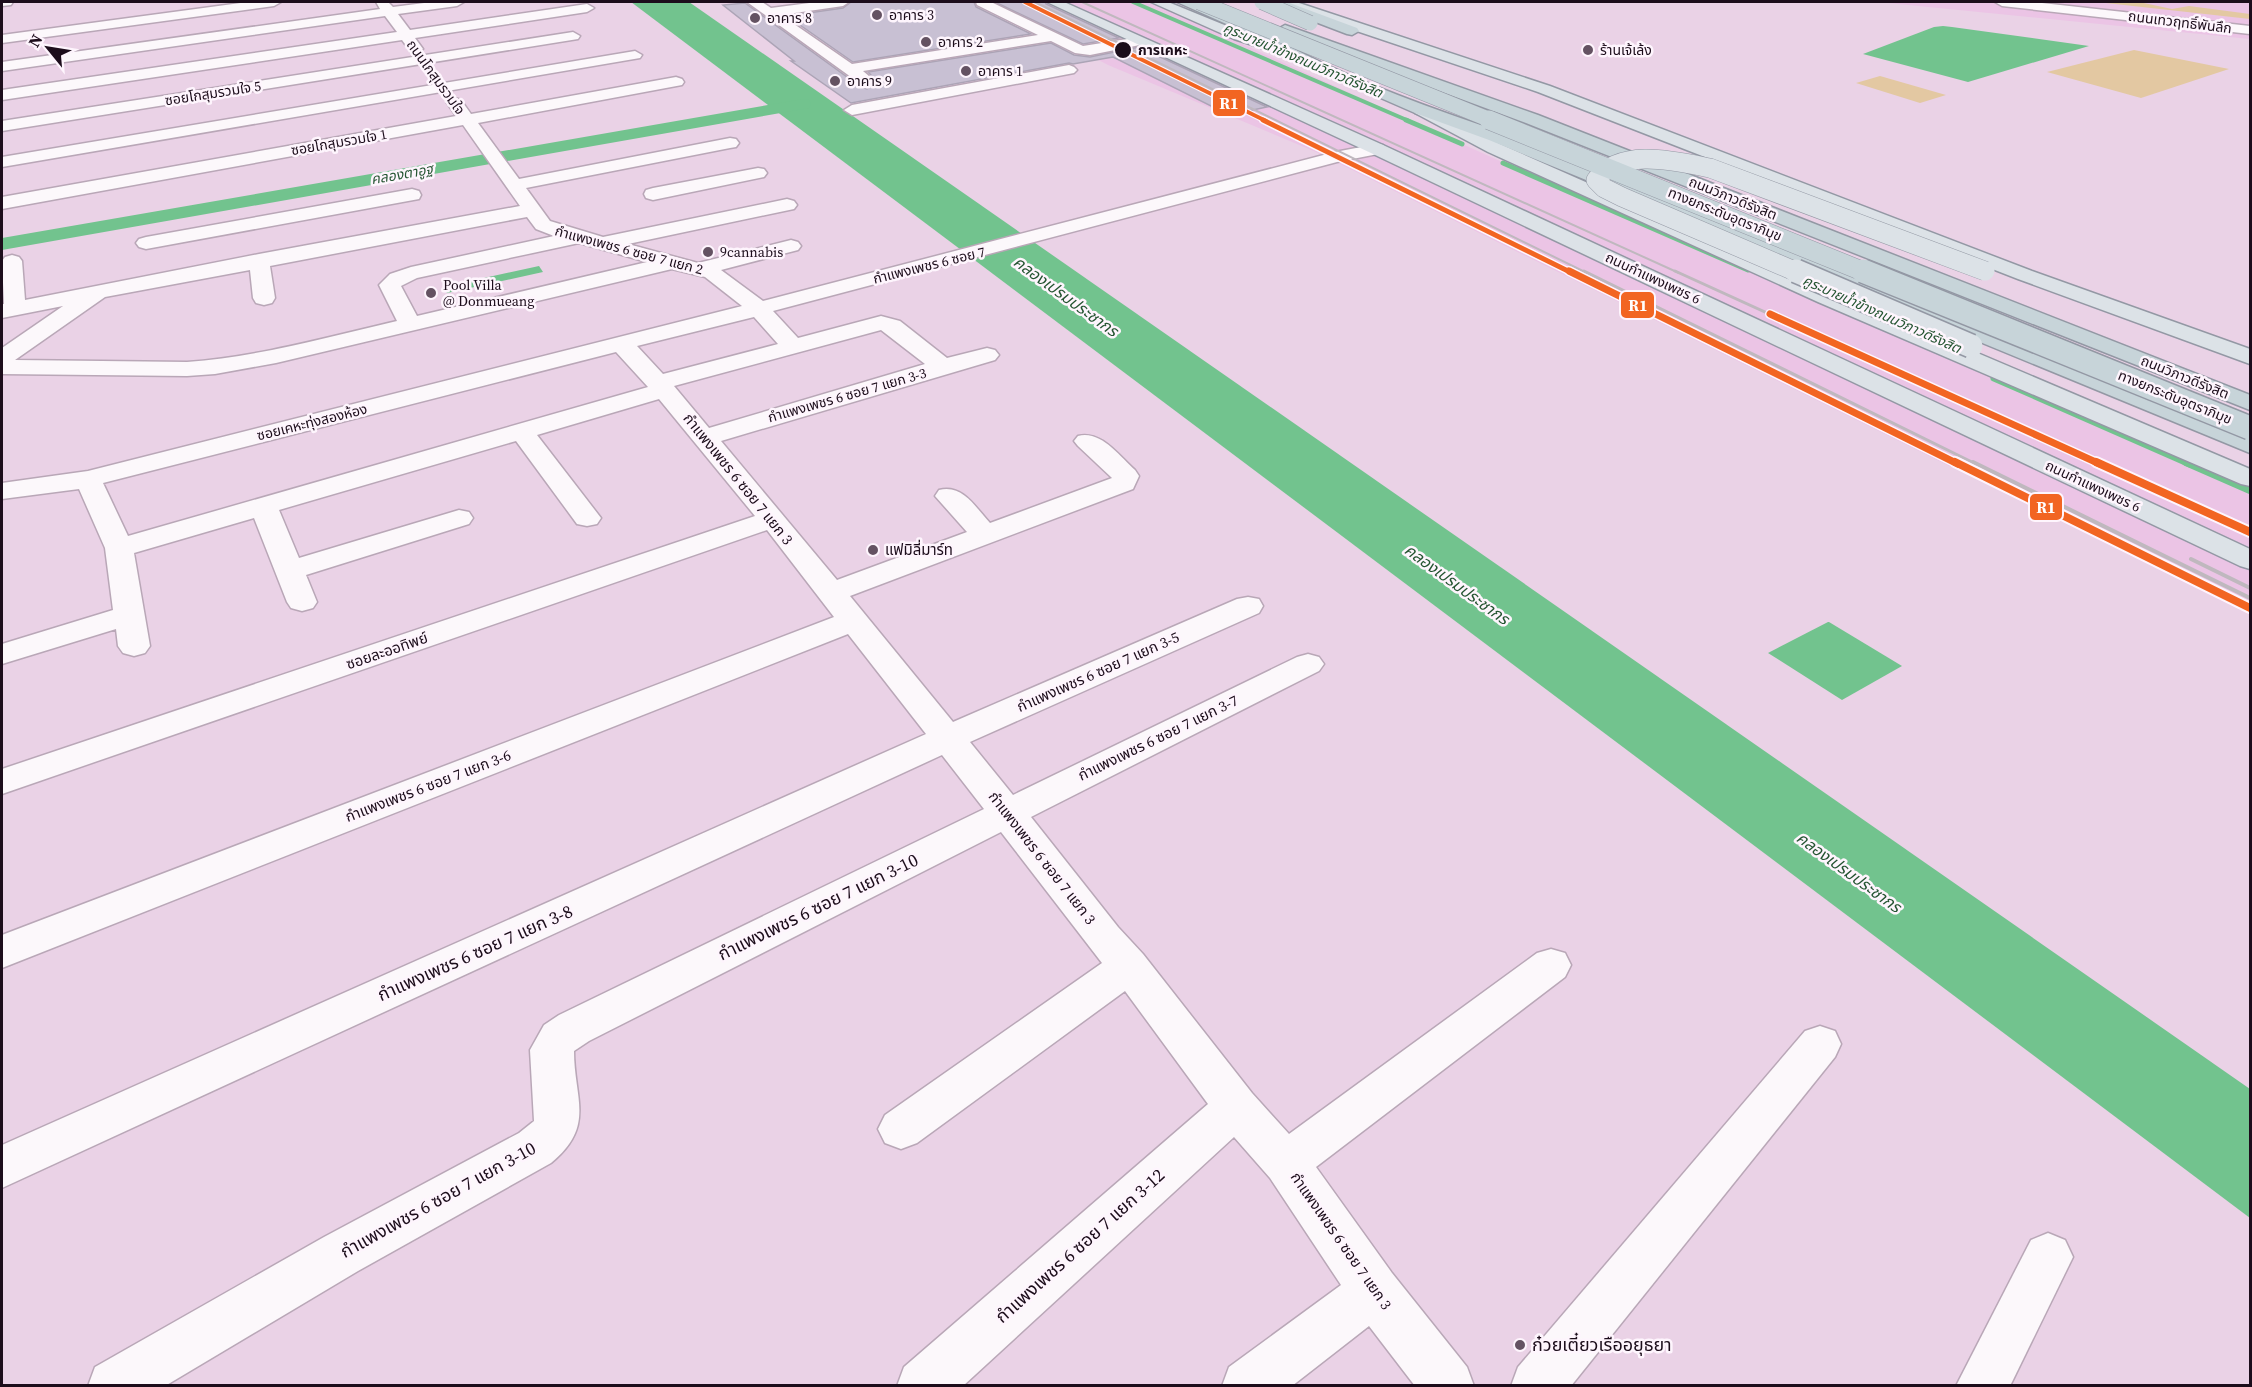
<svg xmlns="http://www.w3.org/2000/svg" width="2252" height="1387" viewBox="0 0 2252 1387" font-family="'Source Serif 4','Noto Sans Thai',serif">
	<style>
		.built { fill: #ebc4e5 }
		.green { fill: #e3c8a2 }
		.water { fill: #72c38e }
		.lines { fill: none; stroke-linecap: round; stroke-linejoin: round }
		.stream-far3 { stroke: #72c38e; stroke-width: 4 }
		.stream-far2 { stroke: #72c38e; stroke-width: 5 }
		.stream-far1 { stroke: #72c38e; stroke-width: 7 }
		.stream { stroke: #72c38e; stroke-width: 8 }
		.canal { fill: #72c38e; fill-rule: evenodd }
		.building { fill: #c8c0d3; stroke: #aca4b6; stroke-width: 1.5 }
		.minor-casing { stroke: #b9a7b7; stroke-width: 3 }
		.major-casing { stroke: #9398a4; stroke-width: 3 }
		.highway-casing { stroke: #9398a4; stroke-width: 3 }
		.minor { fill: #fcf8fb; fill-rule: evenodd }
		.major { fill: #dce2e7; fill-rule: evenodd }
		.highway { fill: #c7d4d9; fill-rule: evenodd }
		.rail-far2 { stroke: #bfb8be; stroke-width: 2 }
		.rail-far1 { stroke: #bfb8be; stroke-width: 3 }
		.rail { stroke: #bfb8be; stroke-width: 4 }
		.major-bridge-far1-casing { stroke: #9398a4; stroke-width: 20; stroke-linecap: butt }
		.major-bridge-casing { stroke: #9398a4; stroke-width: 26; stroke-linecap: butt }
		.highway-bridge-far2-casing { stroke: #9398a4; stroke-width: 16; stroke-linecap: butt }
		.highway-bridge-far1-casing { stroke: #9398a4; stroke-width: 20; stroke-linecap: butt }
		.highway-bridge-casing { stroke: #9398a4; stroke-width: 26; stroke-linecap: butt }
		.major-bridge-far1 { stroke: #dce2e7; stroke-width: 19 }
		.major-bridge { stroke: #dce2e7; stroke-width: 23 }
		.highway-bridge-far2 { stroke: #c7d4d9; stroke-width: 15 }
		.highway-bridge-far1 { stroke: #c7d4d9; stroke-width: 19 }
		.highway-bridge { stroke: #c7d4d9; stroke-width: 23 }
		.rail-1-far3-casing { stroke: #fef5fd; stroke-width: 6 }
		.rail-1-far2-casing { stroke: #fef5fd; stroke-width: 8 }
		.rail-1-far1-casing { stroke: #fef5fd; stroke-width: 10 }
		.rail-1-casing { stroke: #fef5fd; stroke-width: 12 }
		.rail-1-far3 { stroke: #f26522; stroke-width: 4 }
		.rail-1-far2 { stroke: #f26522; stroke-width: 5 }
		.rail-1-far1 { stroke: #f26522; stroke-width: 7 }
		.rail-1 { stroke: #f26522; stroke-width: 8 }
		.poi-dot { fill: #645262; stroke: #fef5fd; stroke-width: 2 }
		.stop-dot { fill: #1c0d1b; stroke: #fef5fd; stroke-width: 2 }
		.labels { text-anchor: middle; stroke-width: 5; stroke-linejoin: round; paint-order: stroke }
		.far-poi-label { font-size: 14px; fill: #1c0d1b; stroke: #fef5fd; text-anchor: start }
		.far-street-label { font-size: 14px; fill: #1c0d1b; stroke: #fef5fd }
		.far-stop-label { font-size: 14px; font-weight: bold; fill: #1c0d1b; stroke: #fef5fd; text-anchor: start }
		.far-water-label { font-size: 14px; font-style: italic; fill: #245431; stroke: #fef5fd }
		.street-label { font-size: 15px; fill: #1c0d1b; stroke: #fef5fd }
		.poi-label { font-size: 15px; fill: #1c0d1b; stroke: #fef5fd; text-anchor: start }
		.water-label { font-size: 16px; font-style: italic; fill: #245431; stroke: #fef5fd }
		.near-street-label { font-size: 18px; fill: #1c0d1b; stroke: #fef5fd }
		.near-poi-label { font-size: 18px; fill: #1c0d1b; stroke: #fef5fd; text-anchor: start }
		.line-badge { stroke: #fef5fd; stroke-width: 2 }
		.badge-label { font-size: 16px; text-anchor: middle; font-weight: bold; fill: #fff }
	</style>
	<rect width="100%" height="100%" fill="#ead2e6"/>
	<g class="built">
		<polygon points="987,2 1147,2 1170,11 1491,157 2250,489 2250,615 1316,152 1108,65"/>
		<polygon points="1878,2 2250,2 2250,39"/>
	</g>
	<g class="green">
		<polygon points="2097,2 2139,2 2172,9 2189,6 2250,14 2250,19"/>
		<polygon points="2134,50 2229,69 2141,98 2047,72"/>
		<polygon points="1880,76 1946,95 1920,103 1856,83"/>
	</g>
	<g class="water">
		<polygon points="631,2 689,2 2250,1089 2250,1218"/>
		<polygon points="1943,26 1952,27 2089,46 1968,82 1863,54 1934,27"/>
		<polygon points="539,266 543,272 447,293 443,287"/>
		<polygon points="1828,622 1829,622 1902,666 1842,700 1768,653"/>
	</g>
	<g class="lines">
		<polyline class="stream-far3" points="1133,2 1409,121"/>
		<g class="stream-far2">
			<polyline points="1406,120 1462,144"/>
			<polyline points="1503,163 1748,270"/>
		</g>
		<polyline class="stream-far1" points="1994,378 2190,464"/>
		<polyline class="stream" points="2186,462 2250,490"/>
		<polygon class="canal" points="803,99 809,100 811,104 809,108 2,250 2,238"/>
	</g>
	<g class="building">
		<polygon points="851,2 974,2 976,7 1031,34 853,62 787,16 843,8"/>
		<polygon points="995,2 1045,2 1046,4 1119,38 1083,44"/>
		<polygon points="745,3 861,87 867,89 878,82 868,72 1051,43 1074,55 1090,57 1139,47 1267,107 1229,115 1113,57 1073,64 1069,63 851,103 791,61 794,61 723,5"/>
	</g>
	<g class="lines">
		<g class="minor-casing">
			<g id="minor">
				<polygon points="2,2 13,2 11,5 2,6"/>
				<polygon points="248,2 281,2 274,6 2,43 2,35"/>
				<polygon points="376,2 388,2 393,7 432,2 464,2 457,6 398,14 410,30 587,4 594,8 587,12 415,38 423,49 416,53 411,52 402,40 2,100 2,90 397,32 385,16 2,71 2,62 380,9"/>
				<polygon points="747,2 762,2 771,8 817,2 849,2 843,6 781,15 852,64 1038,35 977,5 976,2 991,2 1083,46 1140,37 1147,41 1145,44 1090,55 1075,53 1051,41 863,71 876,82 868,87 862,85"/>
				<polygon points="1995,2 2033,2 2250,26 2250,34 2002,6"/>
				<polygon points="573,32 580,36 578,39 2,131 2,121"/>
				<polygon points="635,51 642,55 640,58 2,167 2,157"/>
				<polygon points="1069,65 1074,67 1077,70 1074,73 852,115 844,110 852,105"/>
				<path d="M676,77L682,79L684,82L682,85L478,123L519,179L730,138L736,139L739,143L736,147L730,148L526,188L550,221L603,237L787,199L794,201L797,205L794,209L628,244L698,263L791,240L798,242L801,246L798,250L721,270L763,301L1335,152L1377,144L1383,145L1386,149L1383,153L1337,162L773,311L798,338L881,316L900,321L947,358L987,348L995,350L999,355L995,360L721,441L837,580L967,532L935,496L939,490C963,484 975,507 990,523L1112,478L1078,446L1074,441L1078,436C1101,430 1119,456 1135,470L1139,476L1133,489L850,596L953,722L1237,599L1248,597L1259,599L1263,606L1259,613L970,742L1013,795L1297,657L1308,654L1319,657L1324,664L1319,671L1031,817L1118,927L1143,954L1252,1093L1289,1134L1537,953L1551,949L1565,953L1571,965L1565,977L1316,1167L1392,1273L1467,1367L1474,1386H1415L1369,1326L1292,1386H1222L1229,1367L1341,1285L1270,1178L1234,1137L963,1386H897L904,1367L1208,1104L1125,991L917,1143L901,1149L885,1143L878,1129L885,1115L1102,963L1001,832L589,1041L574,1051C574,1099 596,1126 551,1163L358,1271L165,1386H88L95,1367L324,1237L519,1133L534,1121L530,1050L544,1025L559,1015L984,809L942,755L2,1188V1145L926,734L848,634L2,968V935L834,617L767,530L2,794V769L755,516L659,399L537,435L601,518L597,524L587,526L577,524L516,441L279,510L299,558L459,510L469,512L473,518L469,524L306,575L317,602L313,608L302,611L291,608L287,602L254,518L134,553L150,646L145,653L134,656L123,653L118,646L116,629L2,664V644L113,610L105,548L79,489L2,499V483L88,471L742,306L705,277L672,269L276,363L215,374L187,376L2,374V348L63,306L2,318V304H4L2,261L5,257L12,255L19,257L22,261L25,300L259,254L520,206L463,125L2,209V197L456,116L447,103L455,98L461,100L471,114ZM527,217L536,229L554,236L411,267L390,274L379,285L397,321C328,337 258,357 187,362L15,360L105,297L250,270L253,298L256,303L264,305L272,303L275,298L270,266ZM579,243L647,262L417,316L401,286L417,278ZM754,317L778,344L663,374L637,346ZM881,330L925,364L709,428L674,386ZM616,352L648,387L128,536L103,483Z"/>
				<polygon points="758,168 764,169 767,173 764,177 653,200 646,198 644,194 646,190 653,188"/>
				<polygon points="412,189 419,191 421,195 419,199 146,249 139,247 136,243 139,239 146,237"/>
				<polygon points="1820,1026 1835,1031 1841,1044 1835,1057 1571,1386 1511,1386 1518,1367 1805,1031"/>
				<polygon points="2048,1233 2065,1240 2073,1257 2010,1386 1956,1386 2031,1240"/>
			</g>
		</g>
		<g class="major-casing">
			<g id="major">
				<polygon points="1047,2 1064,2 1383,145 2250,549 2250,569 2240,566 1371,153"/>
				<polygon points="1151,2 1168,2 1244,33 1297,51 1299,54 1292,58 1234,39"/>
				<polygon points="1278,2 1296,2 1550,86 2032,271 2250,349 2250,364 2018,279 1538,92 1312,16 1280,5"/>
				<polygon points="1421,105 1500,144 1834,292 2250,469 2250,486 2241,484 1818,302 1488,152 1415,113 1413,110 1415,107"/>
			</g>
		</g>
		<g class="highway-casing">
			<g id="highway">
				<path d="M1177,2C1213,0 1266,35 1298,51C1363,84 1433,109 1501,132L2250,436V453L1489,140L1415,113L1287,57L1251,35Z"/>
				<polygon points="1269,2 1287,2 1357,28 1359,31 1352,35 1347,34 1271,5"/>
				<polygon points="1285,25 1538,115 2250,395 2250,410 1526,123 1280,32 1278,29"/>
			</g>
		</g>
		<use href="#minor" class="minor"/>
		<use href="#major" class="major"/>
		<use href="#highway" class="highway"/>
		<g class="rail-far2">
			<polyline points="1035,2 1587,273"/>
			<polyline points="1082,2 1679,273"/>
		</g>
		<g class="rail-far1">
			<polyline points="1584,271 1976,464"/>
			<polyline points="1675,271 2099,464"/>
		</g>
		<g class="rail">
			<polyline points="1973,462 2250,598"/>
			<polyline points="2096,462 2250,532"/>
			<polyline points="2191,559 2250,588"/>
		</g>
		<g class="major-bridge-far1-casing">
			<path id="major-bridge-far1" d="M1799,273L1622,197L1604,188L1596,180C1621,147 1675,161 1710,168L1985,271"/>
		</g>
		<g class="major-bridge-casing">
			<polyline id="major-bridge" points="1796,271 1971,346"/>
		</g>
		<g class="highway-bridge-far2-casing">
			<g id="highway-bridge-far2">
				<polyline points="1199,2 1493,121"/>
				<polyline points="1262,2 1310,23"/>
			</g>
		</g>
		<g class="highway-bridge-far1-casing">
			<polyline id="highway-bridge-far1" points="1489,120 1867,273"/>
		</g>
		<g class="highway-bridge-casing">
			<polyline id="highway-bridge" points="1863,271 2250,428"/>
		</g>
		<use href="#major-bridge-far1" class="major-bridge-far1"/>
		<use href="#major-bridge" class="major-bridge"/>
		<use href="#highway-bridge-far2" class="highway-bridge-far2"/>
		<use href="#highway-bridge-far1" class="highway-bridge-far1"/>
		<use href="#highway-bridge" class="highway-bridge"/>
		<g class="rail-1-far3-casing">
			<polyline id="rail-1-far3" points="1025,2 1266,121"/>
		</g>
		<g class="rail-1-far2-casing">
			<polyline id="rail-1-far2" points="1263,120 1572,273"/>
		</g>
		<g class="rail-1-far1-casing">
			<g id="rail-1-far1">
				<polyline points="1569,271 1958,464"/>
				<polyline points="1770,314 2100,464"/>
			</g>
		</g>
		<g class="rail-1-casing">
			<g id="rail-1">
				<polyline points="1955,462 2250,608"/>
				<polyline points="2096,462 2250,532"/>
			</g>
		</g>
		<use href="#rail-1-far3" class="rail-1-far3"/>
		<use href="#rail-1-far2" class="rail-1-far2"/>
		<use href="#rail-1-far1" class="rail-1-far1"/>
		<use href="#rail-1" class="rail-1"/>
	</g>
	<g class="poi-dot">
		<circle cx="877" cy="15" r="6"/>
		<circle cx="755" cy="18" r="6"/>
		<circle cx="926" cy="42" r="6"/>
		<circle cx="1588" cy="50" r="6"/>
		<circle cx="966" cy="71" r="6"/>
		<circle cx="835" cy="81" r="6"/>
		<circle cx="708" cy="252" r="6"/>
		<circle cx="431" cy="293" r="6"/>
		<circle cx="873" cy="550" r="6"/>
		<circle cx="1520" cy="1345" r="6"/>
	</g>
	<circle class="stop-dot" cx="1123" cy="50" r="9"/>
	<g class="labels">
		<g class="far-poi-label">
			<text x="889" y="20">อาคาร 3</text>
			<text x="767" y="23">อาคาร 8</text>
			<text x="938" y="47">อาคาร 2</text>
			<text x="1600" y="55">ร้านเจ้เล้ง</text>
			<text x="978" y="76">อาคาร 1</text>
			<text x="847" y="86">อาคาร 9</text>
			<text x="720" y="257">9cannabis</text>
			<text x="443" y="290">Pool Villa<tspan x="443" dy="16">@ Donmueang</tspan></text>
		</g>
		<g class="far-street-label">
			<text transform="translate(2180 22) rotate(7)" y="5">ถนนเทวฤทธิ์พันลึก</text>
			<text transform="translate(436 77) rotate(54)" y="5">ถนนโกสุมรวมใจ</text>
			<text transform="translate(213 93) rotate(-9)" y="5">ซอยโกสุมรวมใจ 5</text>
			<text transform="translate(339 142) rotate(-10)" y="5">ซอยโกสุมรวมใจ 1</text>
			<text transform="translate(1733 198) rotate(22)" y="5">ถนนวิภาวดีรังสิต</text>
			<text transform="translate(1725 214) rotate(22)" y="5">ทางยกระดับอุตราภิมุข</text>
			<text transform="translate(629 250) rotate(15)" y="5">กำแพงเพชร 6 ซอย 7 แยก 2</text>
			<text transform="translate(929 265) rotate(-14)" y="5">กำแพงเพชร 6 ซอย 7</text>
			<text transform="translate(1653 278) rotate(25)" y="5">ถนนกำแพงเพชร 6</text>
			<text transform="translate(2185 377) rotate(22)" y="5">ถนนวิภาวดีรังสิต</text>
			<text transform="translate(847 395) rotate(-16)" y="5">กำแพงเพชร 6 ซอย 7 แยก 3-3</text>
			<text transform="translate(2175 397) rotate(22)" y="5">ทางยกระดับอุตราภิมุข</text>
			<text transform="translate(312 422) rotate(-14)" y="5">ซอยเคหะทุ่งสองห้อง</text>
			<text transform="translate(2093 486) rotate(25)" y="5">ถนนกำแพงเพชร 6</text>
		</g>
		<g class="far-stop-label">
			<text x="1138" y="55">การเคหะ</text>
		</g>
		<g class="far-water-label">
			<text transform="translate(1303 60) rotate(23)" y="5">คูระบายน้ำข้างถนนวิภาวดีรังสิต</text>
			<text transform="translate(402 174) rotate(-10)" y="5">คลองตาอูฐ</text>
			<text transform="translate(1882 314) rotate(24)" y="5">คูระบายน้ำข้างถนนวิภาวดีรังสิต</text>
		</g>
		<g class="street-label">
			<text transform="translate(738 479) rotate(51)" y="5">กำแพงเพชร 6 ซอย 7 แยก 3</text>
			<text transform="translate(387 651) rotate(-19)" y="5">ซอยละออทิพย์</text>
			<text transform="translate(1098 672) rotate(-24)" y="5">กำแพงเพชร 6 ซอย 7 แยก 3-5</text>
			<text transform="translate(1158 738) rotate(-26)" y="5">กำแพงเพชร 6 ซอย 7 แยก 3-7</text>
			<text transform="translate(428 786) rotate(-21)" y="5">กำแพงเพชร 6 ซอย 7 แยก 3-6</text>
			<text transform="translate(1042 858) rotate(52)" y="5">กำแพงเพชร 6 ซอย 7 แยก 3</text>
			<text transform="translate(1341 1241) rotate(55)" y="5">กำแพงเพชร 6 ซอย 7 แยก 3</text>
		</g>
		<g class="poi-label">
			<text x="885" y="555">แฟมิลี่มาร์ท</text>
		</g>
		<g class="water-label">
			<text transform="translate(1066 296) rotate(36)" y="6">คลองเปรมประชากร</text>
			<text transform="translate(1457 584) rotate(36)" y="6">คลองเปรมประชากร</text>
			<text transform="translate(1849 872) rotate(36)" y="6">คลองเปรมประชากร</text>
		</g>
		<g class="near-street-label">
			<text transform="translate(818 907) rotate(-26)" y="6">กำแพงเพชร 6 ซอย 7 แยก 3-10</text>
			<text transform="translate(475 953) rotate(-24)" y="6">กำแพงเพชร 6 ซอย 7 แยก 3-8</text>
			<text transform="translate(438 1200) rotate(-29)" y="6">กำแพงเพชร 6 ซอย 7 แยก 3-10</text>
			<text transform="translate(1080 1246) rotate(-42)" y="6">กำแพงเพชร 6 ซอย 7 แยก 3-12</text>
		</g>
		<g class="near-poi-label">
			<text x="1532" y="1351">ก๋วยเตี๋ยวเรืออยุธยา</text>
		</g>
	</g>
	<g class="line-badge">
		<rect x="1212" y="89" width="34" height="28" rx="6" fill="#f26522"/>
		<rect x="1620" y="291" width="35" height="28" rx="6" fill="#f26522"/>
		<rect x="2029" y="493" width="34" height="28" rx="6" fill="#f26522"/>
	</g>
	<g class="badge-label">
		<text x="1229" y="109">R1</text>
		<text x="1638" y="311">R1</text>
		<text x="2046" y="513">R1</text>
	</g>
	<rect width="2252" height="1387" fill="none" stroke="#1c0d1b" stroke-width="6"/>
	<g transform="translate(48 48) rotate(300)" stroke="#fef5fd" stroke-width="4.5" paint-order="stroke">
	<path d="M0-4.5L10 22L0 15L-10 22Z" fill="#1c0d1b"/>
	<text y="-9" font-size="16" font-weight="bold" text-anchor="middle" fill="#1c0d1b">N</text>
	</g>
</svg>
